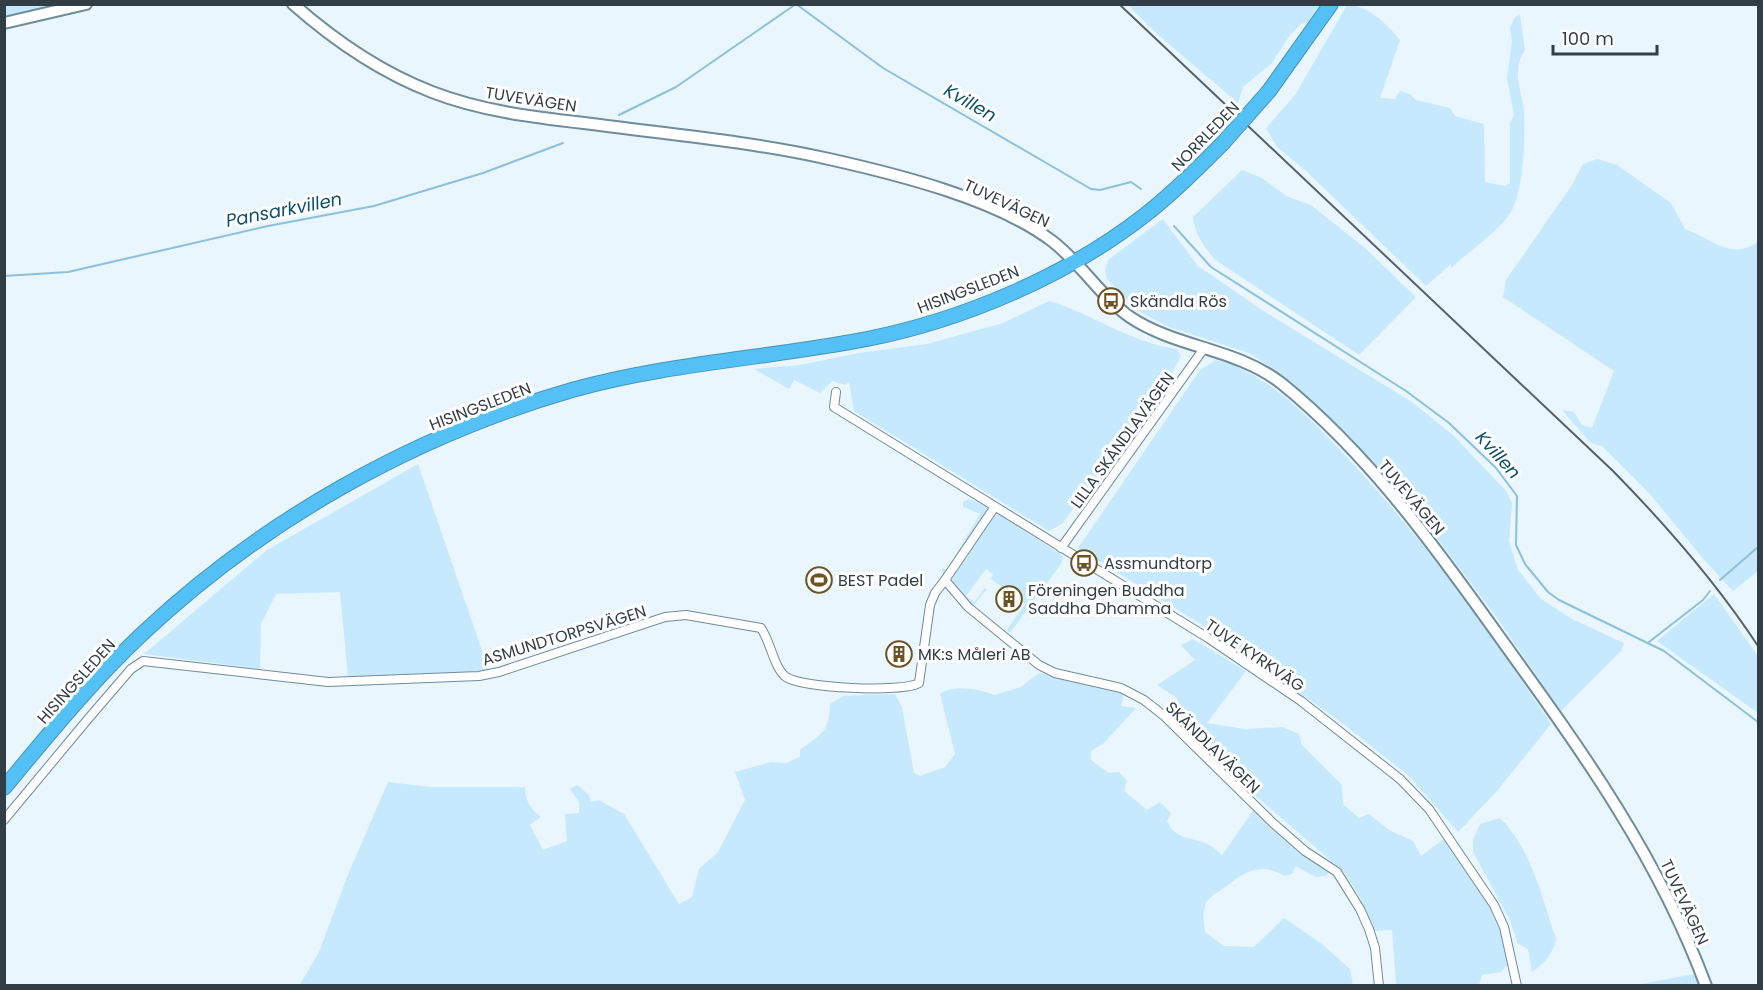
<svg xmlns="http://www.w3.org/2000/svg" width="1763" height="990" viewBox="0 0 1763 990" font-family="Poppins,sans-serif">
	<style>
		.green { fill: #c7e9fd }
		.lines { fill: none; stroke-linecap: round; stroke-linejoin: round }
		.stream { stroke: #8cc0dd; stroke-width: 2 }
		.street-casing { stroke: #6f8c9c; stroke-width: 10 }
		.secondary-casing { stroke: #6f8c9c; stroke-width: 14 }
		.highway-casing { stroke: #4893b8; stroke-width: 16 }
		.street { stroke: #fff; stroke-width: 8 }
		.secondary { stroke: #fff; stroke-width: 10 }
		.highway { stroke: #54c1f6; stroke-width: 14 }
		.rail { stroke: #566269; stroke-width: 2 }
		.highway-bridge-casing { stroke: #4893b8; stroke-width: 16; stroke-linecap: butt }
		.highway-bridge { stroke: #54c1f6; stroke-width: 14 }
		.labels { text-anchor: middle; stroke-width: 6; stroke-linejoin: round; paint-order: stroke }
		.street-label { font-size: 16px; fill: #323e45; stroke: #fff }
		.poi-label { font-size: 16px; fill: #323e45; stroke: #fff; text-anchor: start }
		.water-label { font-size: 18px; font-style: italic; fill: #0b506c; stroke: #fff }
	</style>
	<rect width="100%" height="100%" fill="#e9f6fd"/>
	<g class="green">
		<polygon points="4,5 72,5 5,19"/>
		<polygon points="1128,5 1323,5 1312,21 1301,24 1290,35 1272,63 1243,87 1238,103 1156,33"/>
		<path d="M1347,5C1367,4 1388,25 1400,40L1380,98L1395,99L1400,91L1410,94L1416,100L1450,108L1455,116L1484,124L1485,182L1505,186L1510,183V123L1514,115L1507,78L1512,42L1510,28L1515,17L1520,15L1525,50C1511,71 1522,91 1524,112C1525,138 1524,185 1513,208C1505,227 1468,252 1451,268V264L1426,286L1305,170L1277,147L1266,128L1295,95Z"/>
		<path d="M1597,159L1617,165L1671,203L1685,229C1713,239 1730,261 1758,242V571L1733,591L1706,562L1648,492L1602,446L1591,443L1562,410L1574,412L1582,425L1592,428L1614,371L1503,297L1506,280L1572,185L1583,164Z"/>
		<path d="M1242,170L1260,177L1288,197L1311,205L1365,248L1416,297L1359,355L1214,259C1203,245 1195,234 1193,217Z"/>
		<polygon points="1163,219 1198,266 1262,310 1412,402 1453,435 1506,491 1512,503 1509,541 1518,570 1541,599 1572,619 1624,643 1621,651 1561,711 1497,618 1415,509 1345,431 1280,373 1249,353 1169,327 1140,312 1107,279 1105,270 1108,260"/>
		<path d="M1049,301C1093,314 1131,343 1177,349L1181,356L1169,378L1083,496L1062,524L1049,531L854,411L849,382L845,385L832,381L820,393L794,380L789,389L754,369L800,365L859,353L927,344L1003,323Z"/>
		<path d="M1216,360C1226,363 1237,366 1246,371C1287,393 1321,429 1352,463C1427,543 1490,633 1551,724L1496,792L1458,832L1409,776L1337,719L1207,628L1078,548L1200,370Z"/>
		<polygon points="418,464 489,671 348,677 340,592 276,594 261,624 260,669 144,654 267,550"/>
		<polygon points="969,499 985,506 988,510 945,574 943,574 942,568 947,570 980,514 963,507 963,502"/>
		<polygon points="994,515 1000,515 1063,556 1061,564 1010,633 1007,630 1025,604 1019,599 1019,593 1012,588 1009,592 991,579 993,574 986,569 966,596 974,602 985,588 987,589 973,606 952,586 953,578"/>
		<polygon points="1714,594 1758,656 1758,713 1657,641"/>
		<path d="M1193,639L1246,671L1207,723L1245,729L1282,727L1299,734L1302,745L1342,785L1343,804L1359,818L1369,814L1389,830L1413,841L1421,856L1445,838C1476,882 1499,909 1509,963L1501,972L1482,975L1479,985H1396L1392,930L1374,931L1361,899L1344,872L1244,786L1178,720L1177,698L1157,685L1195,660L1181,645Z"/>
		<path d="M1039,673L1124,694L1121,706L1136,708L1104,743L1091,751V760L1109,773L1119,772L1127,781L1124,791L1147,810L1160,802L1171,813L1167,821C1173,838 1191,838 1205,843C1211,845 1217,851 1222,855L1255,808L1300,853L1330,871L1326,876L1315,877L1296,866L1292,874L1284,876C1260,861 1243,873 1224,888C1218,892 1209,897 1206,903C1202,912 1204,922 1205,932L1224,946L1254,947L1284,918L1322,944L1350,969L1353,985L299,986L319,952L347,877L388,782L430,787H525C526,801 529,808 541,817L530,825L543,850L567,841L565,814L579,813V802L570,789L577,785L589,795L591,802L599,800L624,814L679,904L692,897L699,869L718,852L745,800L735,772L771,762L786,763L800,757V750C822,733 829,733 830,704L843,696L895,694L902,707L914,773L920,776L945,767L955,754L940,694C953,684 980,689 994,695L1021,687Z"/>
		<path d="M1500,818C1531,848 1542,898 1556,939C1554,952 1543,965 1532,972L1528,949L1518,944L1509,918L1473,852V840L1480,824Z"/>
		<polygon points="1694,974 1699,985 1636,985"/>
	</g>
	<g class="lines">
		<g class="stream">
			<polyline points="796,4 883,68 1091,189 1100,190 1131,182 1141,189"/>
			<polyline points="619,115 676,87 796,4"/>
			<polyline points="1174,226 1211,267 1406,391 1449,423 1496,468 1517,496 1516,545 1525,564 1548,592 1559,600 1664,651 1758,722"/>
			<polyline points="4,276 68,272 268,226 374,206 483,173 563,143"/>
			<polyline points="1720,580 1758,547"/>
			<polyline points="1649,642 1703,600 1710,591"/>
		</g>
		<g class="street-casing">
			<g id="street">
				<polyline points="836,392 834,407 1208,638 1301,701 1400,779 1429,809 1494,905 1504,927 1517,986"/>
				<polyline points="994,508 945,580 968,607 1039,665 1055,673 1121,688 1144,700 1163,715 1273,823 1305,851 1337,872 1360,909 1369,929 1375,948 1379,986"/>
				<polyline points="1061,548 1205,347"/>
				<path d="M4,820L88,719L131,669L143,661L328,682L479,676L499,672L665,617L686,615L761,628C771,643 774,668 786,677C800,688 903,693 919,683L930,605L935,593L945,580"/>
			</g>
		</g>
		<g class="secondary-casing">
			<g id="secondary">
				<path d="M293,4C335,41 380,72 432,92C481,111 532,117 584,123C666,134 749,141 829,159C896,174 997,199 1052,241C1081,263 1100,296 1130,317C1176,348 1236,348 1281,383C1369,454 1436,548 1501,639C1581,750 1658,856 1706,986"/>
				<polyline points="4,23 86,4"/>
			</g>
		</g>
		<g class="highway-casing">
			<g id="highway">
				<polyline points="1269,91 1331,4"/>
				<path d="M4,788C48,735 92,681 142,634C263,520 413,436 572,390C669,363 769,358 867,339C963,320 1067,276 1145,215C1173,193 1198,168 1223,143"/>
			</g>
		</g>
		<use href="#street" class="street"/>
		<use href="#secondary" class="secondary"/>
		<use href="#highway" class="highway"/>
		<path class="rail" d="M1119,4L1613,471C1667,526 1716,582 1758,646"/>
		<g class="highway-bridge-casing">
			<polyline id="highway-bridge" points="1223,143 1269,91"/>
		</g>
		<use href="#highway-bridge" class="highway-bridge"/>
	</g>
	<defs>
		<g id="bus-ring" transform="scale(1.35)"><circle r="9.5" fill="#fff" stroke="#6d5224" stroke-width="1.5"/><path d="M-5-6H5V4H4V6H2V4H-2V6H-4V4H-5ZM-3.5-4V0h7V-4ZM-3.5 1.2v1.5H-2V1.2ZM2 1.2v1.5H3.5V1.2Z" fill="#6d5224"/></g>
		<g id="stadium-ring" transform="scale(1.35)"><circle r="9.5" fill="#fff" stroke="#6d5224" stroke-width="1.5"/><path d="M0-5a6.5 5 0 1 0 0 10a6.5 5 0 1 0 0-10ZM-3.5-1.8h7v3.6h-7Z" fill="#6d5224"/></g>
		<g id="building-ring" transform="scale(1.35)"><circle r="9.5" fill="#fff" stroke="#6d5224" stroke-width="1.5"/><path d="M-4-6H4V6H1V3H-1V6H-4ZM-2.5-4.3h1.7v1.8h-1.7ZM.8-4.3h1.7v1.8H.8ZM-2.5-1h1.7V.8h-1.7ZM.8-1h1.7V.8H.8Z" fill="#6d5224"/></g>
	</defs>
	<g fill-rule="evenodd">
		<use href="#bus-ring" x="1111" y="301"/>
		<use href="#bus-ring" x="1084" y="563"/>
		<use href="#stadium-ring" x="819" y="580"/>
		<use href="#building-ring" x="1009" y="599"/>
		<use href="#building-ring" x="899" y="654"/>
	</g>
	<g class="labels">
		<g class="street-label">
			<text transform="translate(531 99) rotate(9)" y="6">TUVEVÄGEN</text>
			<text transform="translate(1205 136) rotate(-46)" y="6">NORRLEDEN</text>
			<text transform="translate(1007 203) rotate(25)" y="6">TUVEVÄGEN</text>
			<text transform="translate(968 289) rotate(-21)" y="6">HISINGSLEDEN</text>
			<text transform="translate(480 406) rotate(-21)" y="6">HISINGSLEDEN</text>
			<text transform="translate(1122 440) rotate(-54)" y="6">LILLA SKÄNDLAVÄGEN</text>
			<text transform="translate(1412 497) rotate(50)" y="6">TUVEVÄGEN</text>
			<text transform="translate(564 635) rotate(-17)" y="6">ASMUNDTORPSVÄGEN</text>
			<text transform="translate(1255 655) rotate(34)" y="6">TUVE KYRKVÄG</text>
			<text transform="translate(76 681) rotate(-48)" y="6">HISINGSLEDEN</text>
			<text transform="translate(1213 747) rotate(44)" y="6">SKÄNDLAVÄGEN</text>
			<text transform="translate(1685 902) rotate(65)" y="6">TUVEVÄGEN</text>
		</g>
		<g class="poi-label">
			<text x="1130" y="307">Skändla Rös</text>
			<text x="1104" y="569">Assmundtorp</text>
			<text x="838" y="586">BEST Padel</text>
			<text x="1028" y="596">Föreningen Buddha<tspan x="1028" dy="18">Saddha Dhamma</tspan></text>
			<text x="918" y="660">MK:s Måleri AB</text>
		</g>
		<g class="water-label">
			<text transform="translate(970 103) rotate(30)" y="6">Kvillen</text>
			<text transform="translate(284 210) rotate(-11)" y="6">Pansarkvillen</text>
			<text transform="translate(1498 455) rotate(48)" y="6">Kvillen</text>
		</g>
	</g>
	<rect width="1763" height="990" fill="none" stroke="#323e45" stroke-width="12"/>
	<path d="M1553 45v9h104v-9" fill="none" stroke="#323e45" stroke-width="3"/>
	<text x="1562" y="45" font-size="18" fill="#323e45" stroke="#ffffff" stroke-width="4.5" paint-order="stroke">100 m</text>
</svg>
